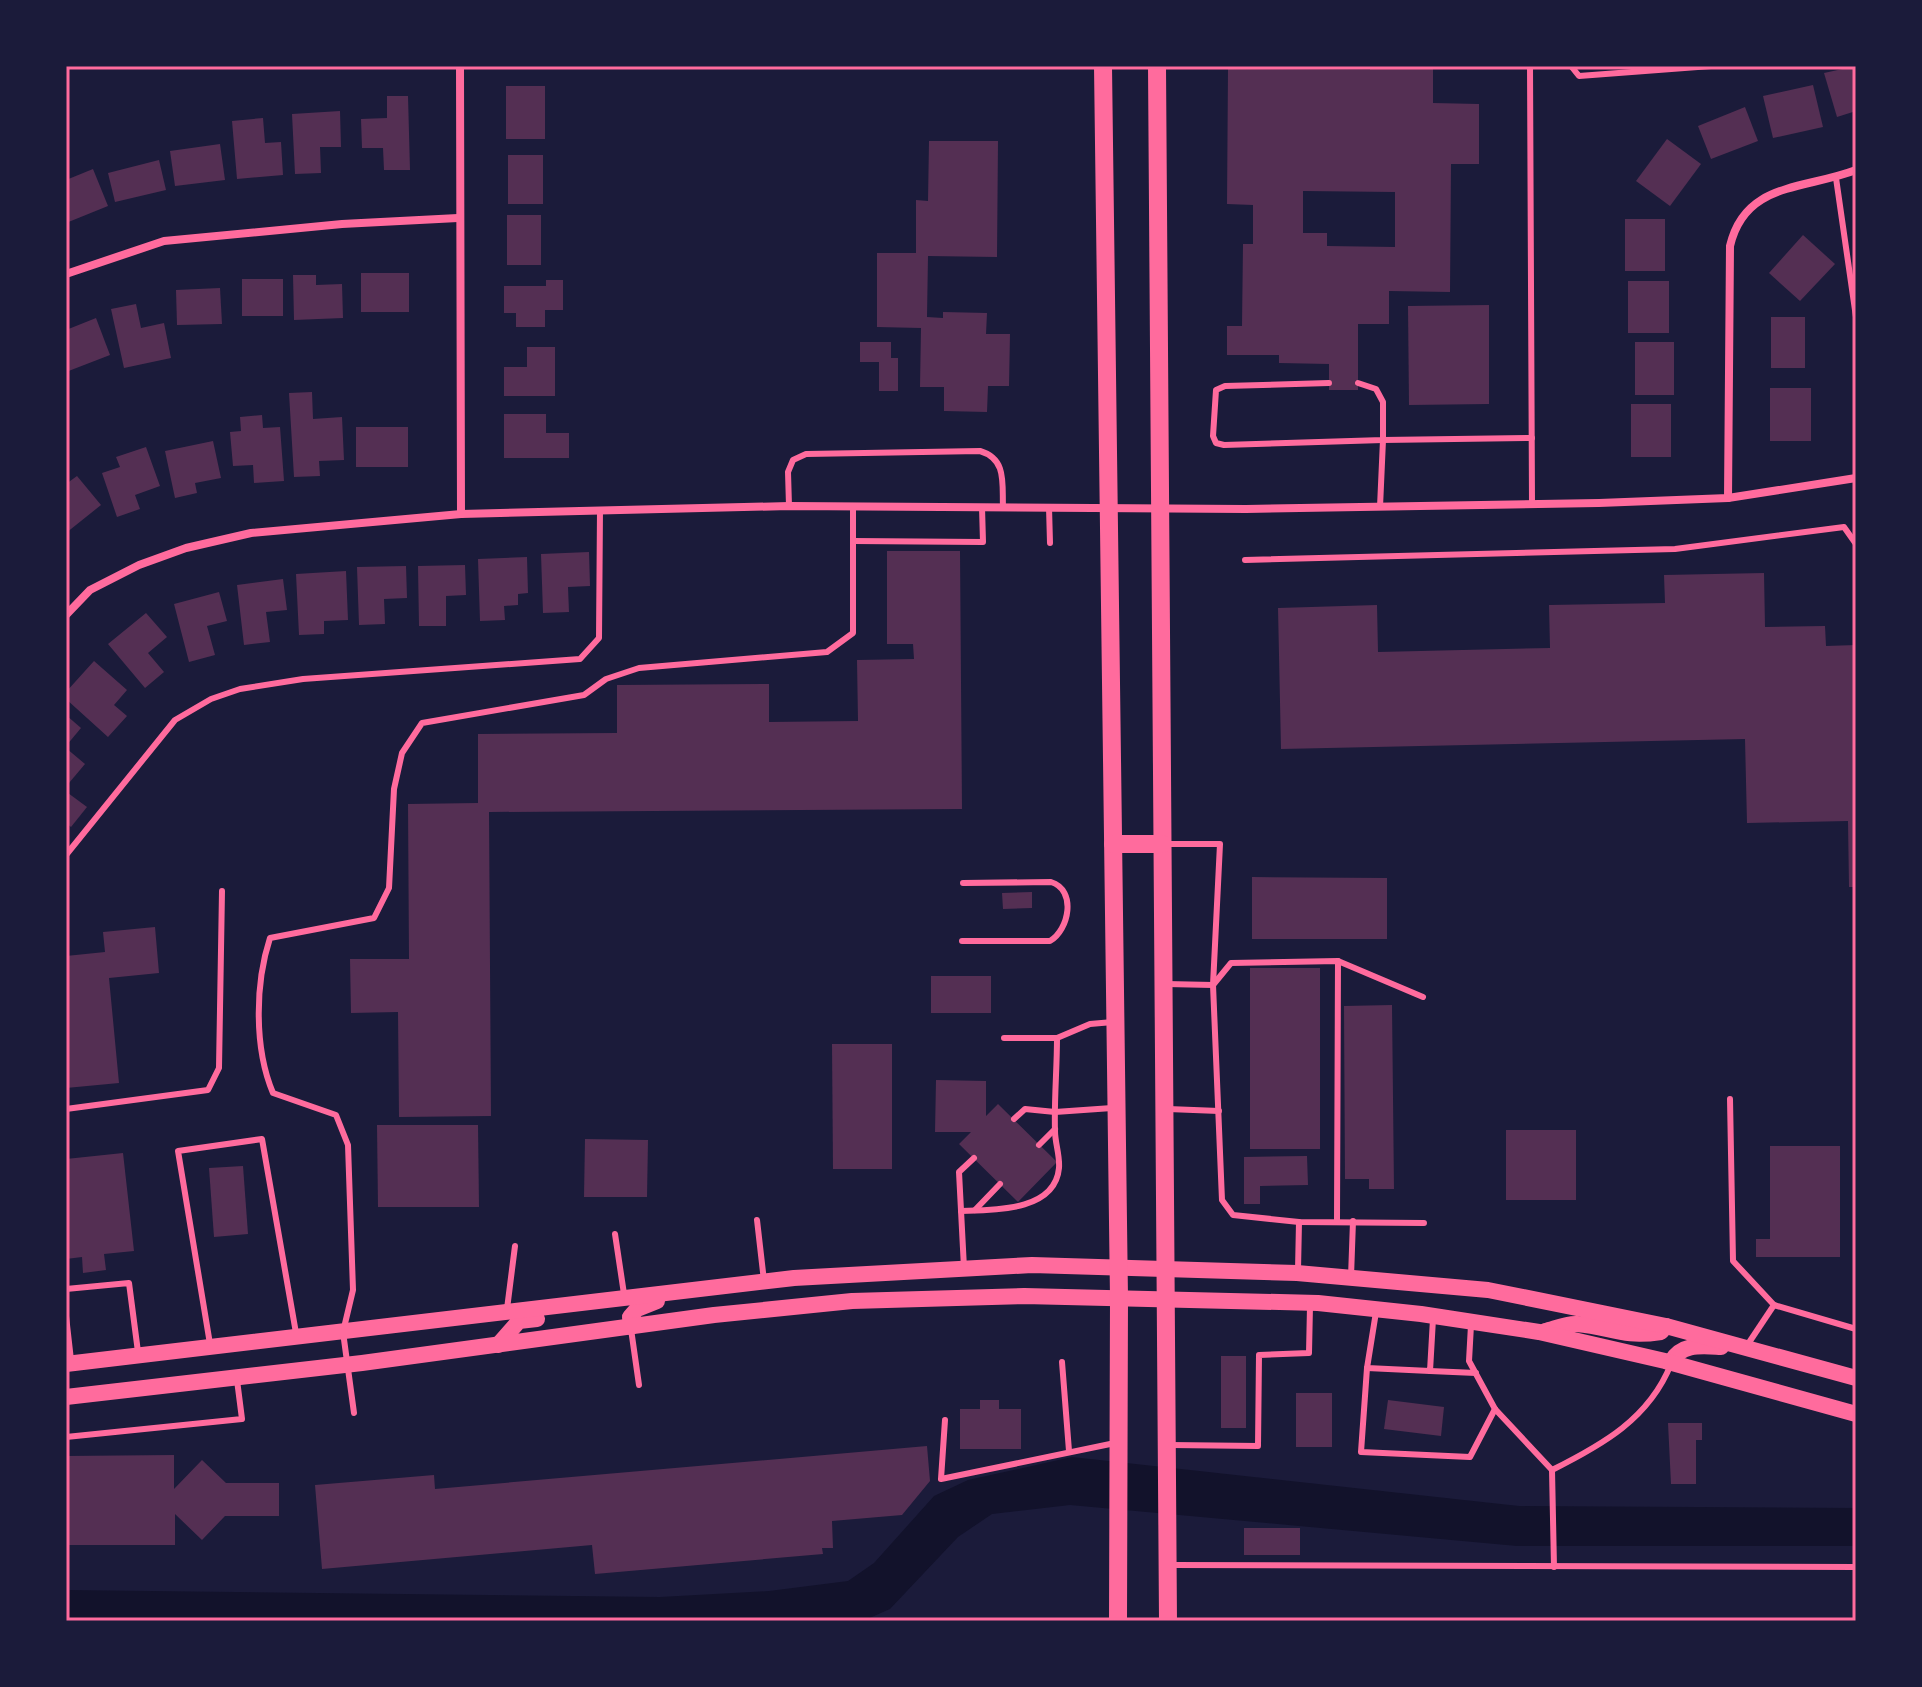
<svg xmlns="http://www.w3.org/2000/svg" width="1922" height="1687" viewBox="0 0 1922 1687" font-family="Commissioner,sans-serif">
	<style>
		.water { fill: #12122b }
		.building { fill: #542f53; fill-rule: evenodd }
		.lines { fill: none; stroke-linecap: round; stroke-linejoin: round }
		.service { stroke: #ff6b9d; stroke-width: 6 }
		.minor { stroke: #ff6b9d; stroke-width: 8 }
		.secondary { stroke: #ff6b9d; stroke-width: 16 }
		.primary { stroke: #ff6b9d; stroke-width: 18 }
		.neatline { fill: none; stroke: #ff6b9d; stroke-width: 3 }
	</style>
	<rect width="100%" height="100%" fill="#1b1b3a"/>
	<polygon class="water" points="1072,1457 1519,1506 1856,1508 1856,1546 1517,1546 1070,1505 992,1514 958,1537 890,1609 863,1621 66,1621 66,1590 660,1597 769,1591 848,1581 874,1563 934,1496 968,1480"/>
	<g class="building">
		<path d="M1370,66H1433V103L1479,104V164H1451L1450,292L1389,291V324H1358V390H1329V364L1279,363V355H1227V326H1242L1243,244H1253V205L1227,204L1228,69L1370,70ZM1303,191L1395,192V247L1327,246V233H1303Z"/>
		<polygon points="1856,66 1856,111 1837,117 1824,73"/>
		<polygon points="1813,85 1823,127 1773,138 1763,96"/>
		<rect x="506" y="86" width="39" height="53"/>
		<polygon points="387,96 408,96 410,170 384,170 383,148 362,148 361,119 387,118"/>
		<polygon points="1745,107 1758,141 1711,159 1698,126"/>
		<polygon points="340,111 341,147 320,147 321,173 295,174 292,114"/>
		<polygon points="263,118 265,143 281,142 283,175 237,179 232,121"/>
		<polygon points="1667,139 1701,164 1670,206 1636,181"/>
		<polygon points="929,141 998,141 997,257 928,256 927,317 943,318 943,312 987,313 986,334 1010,334 1009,386 988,386 987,412 944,411 944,387 920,387 921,328 877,327 877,253 916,253 916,200 928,201"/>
		<polygon points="220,144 225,180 175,186 170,151"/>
		<rect x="508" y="155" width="35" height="49"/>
		<polygon points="159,160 166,190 115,202 108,173"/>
		<polygon points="93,169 108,206 66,223 66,180"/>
		<rect x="507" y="215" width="34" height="50"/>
		<rect x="1625" y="219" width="40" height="52"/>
		<polygon points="1803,235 1835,264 1800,301 1769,273"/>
		<rect x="361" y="273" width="48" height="39"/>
		<polygon points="293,275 316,275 316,285 342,284 343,318 294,320"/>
		<rect x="242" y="279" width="41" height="37"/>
		<polygon points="546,280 563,280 563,310 545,310 545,327 516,327 516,313 504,313 504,286 546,286"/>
		<rect x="1628" y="281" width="41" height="52"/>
		<polygon points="220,288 222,324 177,325 176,290"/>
		<polygon points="136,304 141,328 164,323 171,358 124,368 111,309"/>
		<polygon points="1489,305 1489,404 1409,405 1408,306"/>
		<rect x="1771" y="317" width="34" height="51"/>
		<polygon points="96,318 110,355 66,372 66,330"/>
		<polygon points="860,342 891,342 891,358 898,358 898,391 879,391 879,362 860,362"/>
		<rect x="1635" y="342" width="39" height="53"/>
		<polygon points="527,347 555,347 555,396 504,396 504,367 527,367"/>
		<rect x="1770" y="388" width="41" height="53"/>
		<polygon points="312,392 313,419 342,417 344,460 319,461 320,476 294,477 289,393"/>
		<rect x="1631" y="404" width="40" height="53"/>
		<polygon points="504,414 546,414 546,433 569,433 569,458 504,458"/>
		<polygon points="262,415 263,428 280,427 284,481 254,483 253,465 233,466 230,432 241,431 240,417"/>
		<rect x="356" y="427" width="52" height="40"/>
		<polygon points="213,441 221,478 195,483 197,493 175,498 165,451"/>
		<polygon points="146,447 160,486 135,495 140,509 117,517 102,473 120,467 116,457"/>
		<polygon points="77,476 101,505 66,533 66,484"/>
		<polygon points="887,551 960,551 962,809 489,812 491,1116 399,1117 398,1012 351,1013 350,959 409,959 408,804 478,803 478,734 617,733 617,685 769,684 769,722 858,721 857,660 914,659 913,644 887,644"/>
		<polygon points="589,552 590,586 568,587 569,612 543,613 541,554"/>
		<polygon points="527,557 528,593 518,594 518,605 504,606 505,620 480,621 478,559"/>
		<polygon points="465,565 466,595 446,596 446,626 419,626 418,566"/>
		<polygon points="406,566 407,598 384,599 385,624 359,625 357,567"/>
		<polygon points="346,571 348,620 324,621 324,634 299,635 296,574"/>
		<polygon points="1764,573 1765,627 1825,626 1826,646 1856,645 1856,887 1849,887 1848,821 1747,823 1745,739 1281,749 1278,608 1377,605 1378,652 1550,648 1549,605 1665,603 1664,575"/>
		<polygon points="283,579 287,610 266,612 270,642 244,645 237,585"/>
		<polygon points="219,592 227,621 207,626 215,655 189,662 174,604"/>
		<polygon points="146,613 167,637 148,653 164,672 145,688 108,644"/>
		<polygon points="94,661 127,690 114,705 127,716 108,737 66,699 66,692"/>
		<polygon points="66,715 81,728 66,746"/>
		<polygon points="66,748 85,764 69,783 66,780"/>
		<polygon points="68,793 87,807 71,827 66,823"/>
		<polygon points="1252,877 1387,878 1387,939 1252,939"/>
		<polygon points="1032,892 1032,908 1003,909 1002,893"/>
		<polygon points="155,927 159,973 109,978 119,1083 66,1088 66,956 105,952 103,932"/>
		<rect x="1250" y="968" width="70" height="181"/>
		<rect x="931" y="976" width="60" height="37"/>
		<polygon points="1392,1005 1394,1189 1369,1189 1369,1179 1345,1179 1344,1006"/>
		<polygon points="832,1044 892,1044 892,1169 833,1169"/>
		<polygon points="936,1080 986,1081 986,1116 998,1104 1057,1162 1018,1202 959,1144 971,1132 935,1132"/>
		<polygon points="377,1125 478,1125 479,1207 378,1207"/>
		<rect x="1506" y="1130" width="70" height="70"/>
		<polygon points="585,1139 648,1140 647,1197 584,1197"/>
		<polygon points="1770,1146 1840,1146 1840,1257 1756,1257 1756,1239 1770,1239"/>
		<polygon points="123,1153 134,1251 104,1254 106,1270 83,1273 82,1257 66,1259 66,1159"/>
		<polygon points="1307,1156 1308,1185 1260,1186 1260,1204 1244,1204 1244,1157"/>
		<polygon points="243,1166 248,1234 214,1237 209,1168"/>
		<rect x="1221" y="1356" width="25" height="72"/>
		<rect x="1296" y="1393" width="36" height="54"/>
		<polygon points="980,1400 999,1400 999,1409 1021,1409 1021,1449 960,1449 960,1409 980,1409"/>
		<polygon points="1388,1400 1444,1407 1441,1436 1384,1429"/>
		<polygon points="1668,1423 1702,1423 1702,1440 1696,1440 1696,1484 1671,1484"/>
		<polygon points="927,1446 930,1481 902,1515 832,1521 833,1548 822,1548 823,1554 595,1574 592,1545 322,1569 315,1485 434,1475 435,1489"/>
		<polygon points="174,1455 174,1489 202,1460 226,1483 279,1483 279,1516 225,1516 202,1540 175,1514 175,1545 66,1545 66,1456"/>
		<rect x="1244" y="1528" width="56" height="27"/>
	</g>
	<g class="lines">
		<g class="service">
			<polyline points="1530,66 1532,504"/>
			<polyline points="1571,66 1579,76 1711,66"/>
			<polyline points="1836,178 1856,317"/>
			<polyline points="1329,383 1225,386 1216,390 1213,436 1216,443 1224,445 1383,440 1383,402 1376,389 1358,383"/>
			<path d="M789,506L788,472L793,460L806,454L980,451C1007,459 1002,483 1003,507"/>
			<polyline points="1049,507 1050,543"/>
			<polyline points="1380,507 1383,440 1532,438"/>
			<polyline points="853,541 983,542 982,507"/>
			<polyline points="1245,560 1675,549 1844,527 1856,544"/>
			<polyline points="1167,844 1220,844 1213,985 1222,1200 1233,1215 1299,1222 1424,1223"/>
			<polyline points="66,855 175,720 211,699 240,689 303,679 580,659 599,638 600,510"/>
			<path d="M962,941H1050C1069,930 1077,890 1051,882L963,883"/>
			<polyline points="1166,984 1213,985 1231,963 1338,961 1423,997"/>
			<polyline points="1004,1038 1057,1038 1090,1024 1113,1022"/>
			<polyline points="1730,1099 1733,1261 1774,1305 1856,1329"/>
			<polyline points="66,1109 208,1090 219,1068 222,891"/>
			<polyline points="1168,1109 1219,1111"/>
			<polyline points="1014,1119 1025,1109 1055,1112 1112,1108"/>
			<polyline points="1039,1145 1055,1129"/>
			<polyline points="975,1210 1000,1184"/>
			<path d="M961,1211C992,1210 1055,1212 1059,1168C1060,1155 1055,1143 1055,1131C1054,1100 1057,1069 1057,1038"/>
			<polyline points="757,1220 764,1281"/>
			<polyline points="1337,1221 1338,961"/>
			<polyline points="615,1234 624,1294"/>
			<polyline points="964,1268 959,1172 974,1158"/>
			<polyline points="1298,1270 1299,1222"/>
			<polyline points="1351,1277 1353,1221"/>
			<polyline points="66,1289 129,1283 138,1352"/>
			<polyline points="507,1309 515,1246"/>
			<polyline points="1376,1312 1367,1368 1430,1371 1433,1319"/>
			<polyline points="66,1316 71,1360"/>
			<polyline points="1471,1325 1469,1361 1495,1409 1552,1470 1554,1567"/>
			<polyline points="631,1329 639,1385"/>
			<polyline points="210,1344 178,1151 262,1139 296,1333"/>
			<polyline points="1746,1347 1774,1305"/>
			<polyline points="1062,1362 1069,1451"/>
			<polyline points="1367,1368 1361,1452 1470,1457 1495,1409"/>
			<polyline points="1430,1371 1476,1373"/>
			<path d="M354,1413L343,1332L353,1290L348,1145L336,1115L273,1093C254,1048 255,984 270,938L374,918L389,888L394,789L402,753L422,723L584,695L606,679L639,668L827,652L853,633V506"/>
			<polyline points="945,1420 941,1479 1115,1443"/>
			<polyline points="66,1437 242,1419 237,1380"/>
			<polyline points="1170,1445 1258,1446 1259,1355 1309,1353 1310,1306"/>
			<path d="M1552,1470C1602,1445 1649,1419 1671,1364"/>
			<polyline points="1172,1565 1856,1567"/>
		</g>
		<g class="minor">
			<polyline points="460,66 461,514"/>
			<polyline points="66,274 164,241 342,224 458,218"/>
			<path d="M1728,498L1730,246C1745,182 1803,190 1856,170"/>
			<polyline points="66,615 90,590 139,565 186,548 251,533 461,514 789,506 1246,509 1599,503 1728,498 1856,478"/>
		</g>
		<g class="secondary">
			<polyline points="631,1327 630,1317 637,1309 657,1301"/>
			<path d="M1545,1331C1554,1329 1567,1323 1577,1324C1612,1327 1621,1338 1661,1332L1666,1326"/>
			<polyline points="498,1345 519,1321 537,1319"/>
			<path d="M1671,1362C1681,1343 1702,1346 1721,1347"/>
			<polyline points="66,1364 794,1278 1032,1265 1297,1273 1488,1290 1666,1326 1856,1378"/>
			<polyline points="66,1397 362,1363 714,1315 852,1301 1024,1296 1318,1303 1421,1314 1539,1332 1665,1361 1856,1414"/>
		</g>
		<g class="primary">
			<polyline points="1103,66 1119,1298 1118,1621"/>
			<polyline points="1157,66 1168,1621"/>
			<polyline points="1113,844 1162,844"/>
		</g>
	</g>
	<rect width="1922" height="1687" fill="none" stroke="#1b1b3a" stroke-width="136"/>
	<rect x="68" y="68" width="1786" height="1551" class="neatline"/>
</svg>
